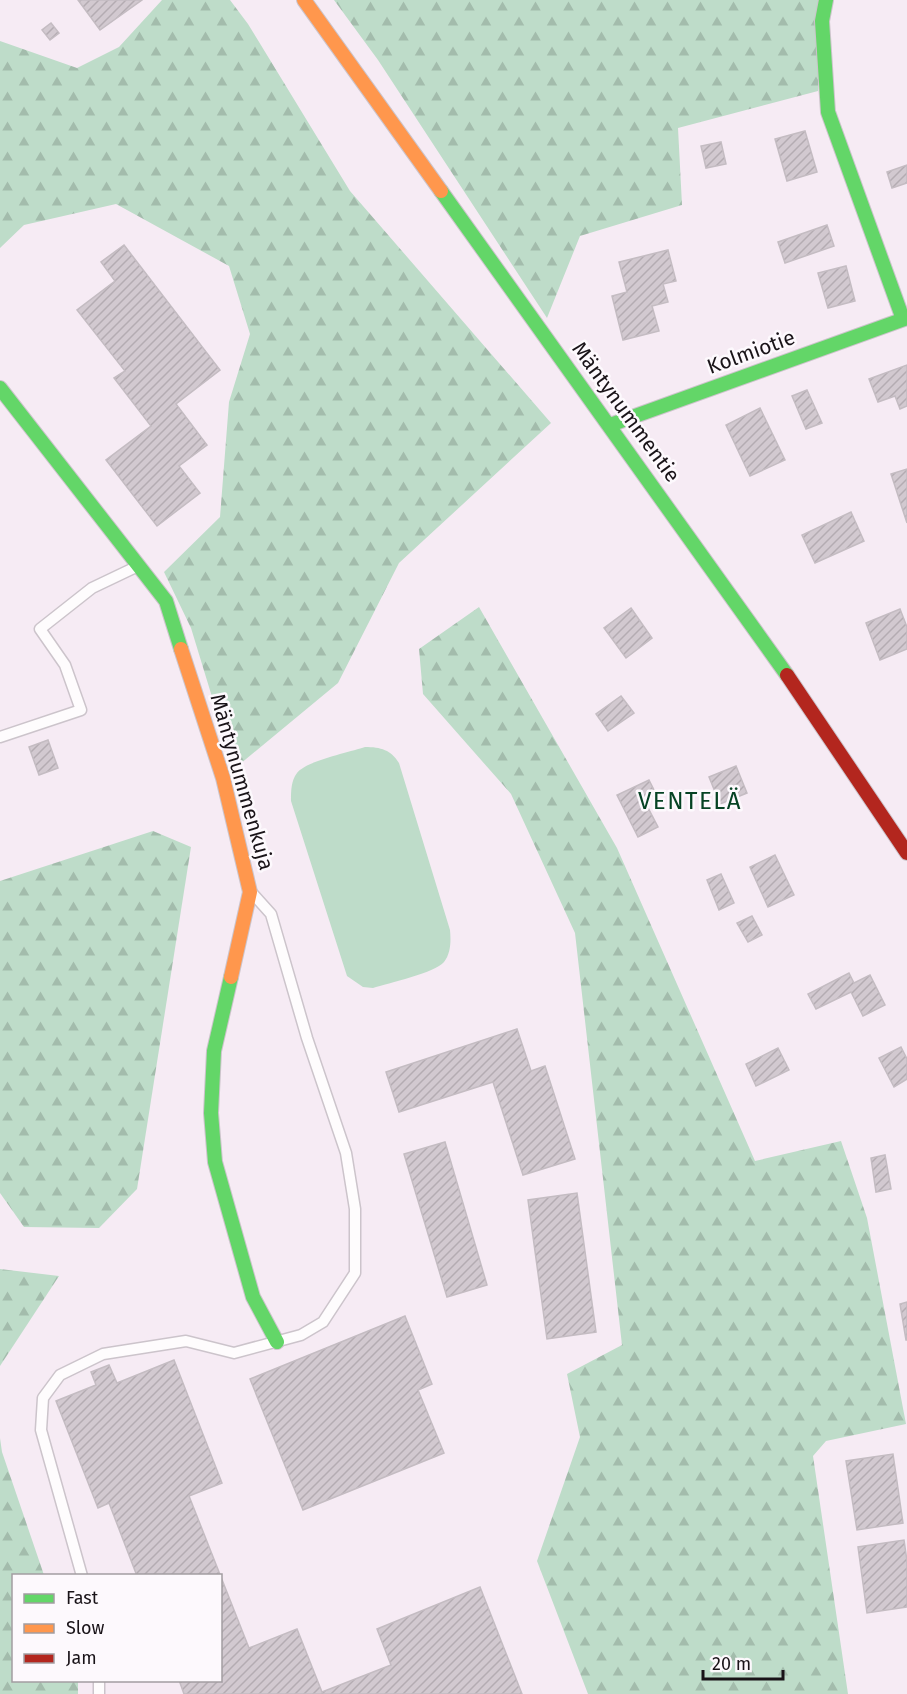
<svg xmlns="http://www.w3.org/2000/svg" width="907" height="1694" viewBox="0 0 907 1694" font-family="'Fira Sans',sans-serif">
	<style>
		.forest { fill: url(#forest-firs) }
		.pitch { fill: #bedcc9 }
		.building { fill: url(#building-hatch); stroke: #c4bcc2; stroke-width: 1.5 }
		.lines { fill: none; stroke-linecap: round; stroke-linejoin: round }
		.lane-casing { stroke: #ccc4cb; stroke-width: 13 }
		.fast-casing { stroke: #ccc4cb; stroke-width: 16 }
		.slow-casing { stroke: #ccc4cb; stroke-width: 16 }
		.jam-casing { stroke: #ccc4cb; stroke-width: 16 }
		.lane { stroke: #fefcfd; stroke-width: 10 }
		.fast { stroke: #63d668; stroke-width: 14 }
		.slow { stroke: #ff974d; stroke-width: 14 }
		.jam { stroke: #b3261e; stroke-width: 14 }
		.labels { text-anchor: middle; stroke-width: 5; stroke-linejoin: round; paint-order: stroke }
		.street-label { font-size: 21px; fill: #191318; stroke: #fdf9fd }
		.quarter-label { font-size: 24px; letter-spacing: 1.5px; fill: #064324; stroke: #fdf9fd }
	</style>
	<defs>
		<pattern id="forest-firs" width="22" height="20" patternUnits="userSpaceOnUse" patternTransform="scale(1.5)"><rect width="22" height="20" fill="#bedcc9"/><path d="M5 1l3.5 6h-7zM16 11l3.5 6h-7z" fill="#a3bcac"/></pattern>
		<pattern id="building-hatch" width="6" height="6" patternUnits="userSpaceOnUse" patternTransform="scale(1.5)"><rect width="6" height="6" fill="#d2c9d0"/><path d="M-1 1l2-2M0 6l6-6M5 7l2-2" fill="none" stroke="#b4acb2"/></pattern>
	</defs>
	<rect width="100%" height="100%" fill="#f6ebf4"/>
	<g class="forest">
		<polygon points="162,0 230,0 248,24 350,191 551,423 399,563 338,683 234,769 191,628 164,572 220,517 229,402 250,334 229,266 116,204 24,225 0,248 0,41 77,68 119,47"/>
		<polygon points="334,0 819,0 818,91 678,128 682,205 580,236 547,318 378,60"/>
		<polygon points="479,607 617,848 755,1161 841,1141 867,1218 906,1424 826,1441 813,1456 848,1694 588,1694 537,1561 580,1437 567,1374 622,1345 575,933 511,794 423,694 419,649"/>
		<polygon points="153,831 191,847 137,1189 99,1228 24,1227 0,1193 0,881"/>
		<polygon points="0,1269 59,1276 0,1366"/>
		<polygon points="0,1438 2,1452 44,1575 14,1576 14,1680 78,1681 78,1694 0,1694"/>
	</g>
	<path class="pitch" d="M365,747C381,747 391,750 399,763L450,930C451,941 451,953 444,962C435,973 388,983 373,988L363,987L347,976L291,801C291,791 291,781 297,773C306,761 350,752 365,747Z"/>
	<g class="building">
		<polygon points="78,0 142,0 100,30"/>
		<polygon points="51,23 59,33 50,40 42,30"/>
		<polygon points="805,131 817,172 787,181 775,139"/>
		<polygon points="721,142 726,164 706,168 701,146"/>
		<polygon points="907,165 907,183 892,188 887,172"/>
		<polygon points="827,225 834,246 785,263 778,242"/>
		<polygon points="124,245 220,370 176,404 207,445 179,466 200,493 157,526 106,460 151,426 114,378 125,371 77,310 115,281 101,262"/>
		<polygon points="668,250 676,281 663,284 668,302 652,306 659,331 623,340 612,296 627,292 619,262"/>
		<polygon points="846,266 855,301 828,308 818,273"/>
		<polygon points="907,365 907,406 900,409 895,396 878,402 869,379"/>
		<polygon points="807,390 822,423 806,429 792,396"/>
		<polygon points="760,408 785,460 750,476 726,425"/>
		<polygon points="907,469 907,523 891,474"/>
		<polygon points="851,512 864,541 815,563 802,535"/>
		<polygon points="631,608 652,638 626,658 604,628"/>
		<polygon points="900,609 907,627 907,649 880,660 866,623"/>
		<polygon points="621,696 634,713 608,731 596,714"/>
		<polygon points="48,740 58,768 39,775 29,747"/>
		<polygon points="736,766 747,793 720,804 709,777"/>
		<polygon points="649,780 656,794 644,800 658,827 638,837 617,795"/>
		<polygon points="775,855 794,895 768,907 750,867"/>
		<polygon points="721,874 734,903 719,910 707,880"/>
		<polygon points="752,916 762,935 748,942 737,923"/>
		<polygon points="849,973 854,983 870,975 885,1005 863,1016 851,992 816,1009 808,994"/>
		<polygon points="517,1029 531,1071 545,1066 575,1159 523,1175 493,1082 399,1112 386,1072"/>
		<polygon points="901,1047 907,1059 907,1079 894,1087 879,1058"/>
		<polygon points="778,1048 789,1070 756,1086 746,1064"/>
		<polygon points="445,1142 487,1285 447,1297 404,1154"/>
		<polygon points="885,1155 891,1189 876,1192 871,1158"/>
		<polygon points="577,1193 596,1332 547,1339 528,1200"/>
		<polygon points="907,1302 907,1340 906,1340 900,1304"/>
		<polygon points="405,1316 432,1384 418,1390 444,1453 303,1510 250,1379"/>
		<polygon points="174,1360 222,1483 189,1496 249,1648 297,1629 322,1692 391,1665 377,1629 480,1587 522,1694 184,1694 179,1680 220,1680 220,1576 137,1576 109,1503 98,1508 56,1401 96,1385 91,1372 109,1365 117,1383"/>
		<polygon points="893,1454 903,1523 857,1530 846,1461"/>
		<polygon points="904,1540 907,1561 907,1607 867,1613 858,1547"/>
	</g>
	<g class="lines">
		<g class="lane-casing">
			<g id="lane">
				<polyline points="0,737 81,710 65,665 40,629 92,588 136,567"/>
				<polyline points="82,1576 41,1430 43,1398 60,1375 103,1354 186,1341 234,1353 301,1335 323,1322 355,1273 355,1209 346,1153 307,1038 271,914 253,894"/>
				<polyline points="99,1680 99,1694"/>
			</g>
		</g>
		<g class="fast-casing">
			<g id="fast">
				<polyline points="826,0 822,21 828,112 903,319"/>
				<polyline points="441,191 787,675"/>
				<polyline points="0,388 166,601 181,649"/>
				<polyline points="610,425 907,318"/>
				<polyline points="231,977 214,1051 211,1113 215,1162 253,1297 277,1342"/>
			</g>
		</g>
		<g class="slow-casing">
			<g id="slow">
				<polyline points="304,0 441,191"/>
				<polyline points="181,649 223,778 250,892 231,977"/>
			</g>
		</g>
		<g class="jam-casing">
			<polyline id="jam" points="787,675 907,853"/>
		</g>
		<use href="#lane" class="lane"/>
		<use href="#fast" class="fast"/>
		<use href="#slow" class="slow"/>
		<use href="#jam" class="jam"/>
	</g>
	<g class="labels">
		<g class="street-label">
			<text transform="translate(751 352) rotate(-20)" y="7">Kolmiotie</text>
			<text transform="translate(626 412) rotate(54)" y="7">Mäntynummentie</text>
			<text transform="translate(242 782) rotate(74)" y="7">Mäntynummenkuja</text>
		</g>
		<g class="quarter-label">
			<text x="690" y="809">VENTELÄ</text>
		</g>
	</g>
	<rect x="12" y="1574" width="210" height="108" fill="#fdf9fd" stroke="#a29da1" stroke-width="1.5"/>
	<rect x="24" y="1594" width="30" height="9" fill="#63d668" stroke="#a29da1" stroke-width="1.5"/>
	<text x="66" y="1604" font-size="18" fill="#191318">Fast</text>
	<rect x="24" y="1624" width="30" height="9" fill="#ff974d" stroke="#a29da1" stroke-width="1.5"/>
	<text x="66" y="1634" font-size="18" fill="#191318">Slow</text>
	<rect x="24" y="1654" width="30" height="9" fill="#b3261e" stroke="#a29da1" stroke-width="1.5"/>
	<text x="66" y="1664" font-size="18" fill="#191318">Jam</text>
	<path d="M703 1670v9h80v-9" fill="none" stroke="#191318" stroke-width="3"/>
	<text x="712" y="1670" font-size="18" fill="#191318" stroke="#fdf9fd" stroke-width="4.5" paint-order="stroke">20 m</text>
</svg>
